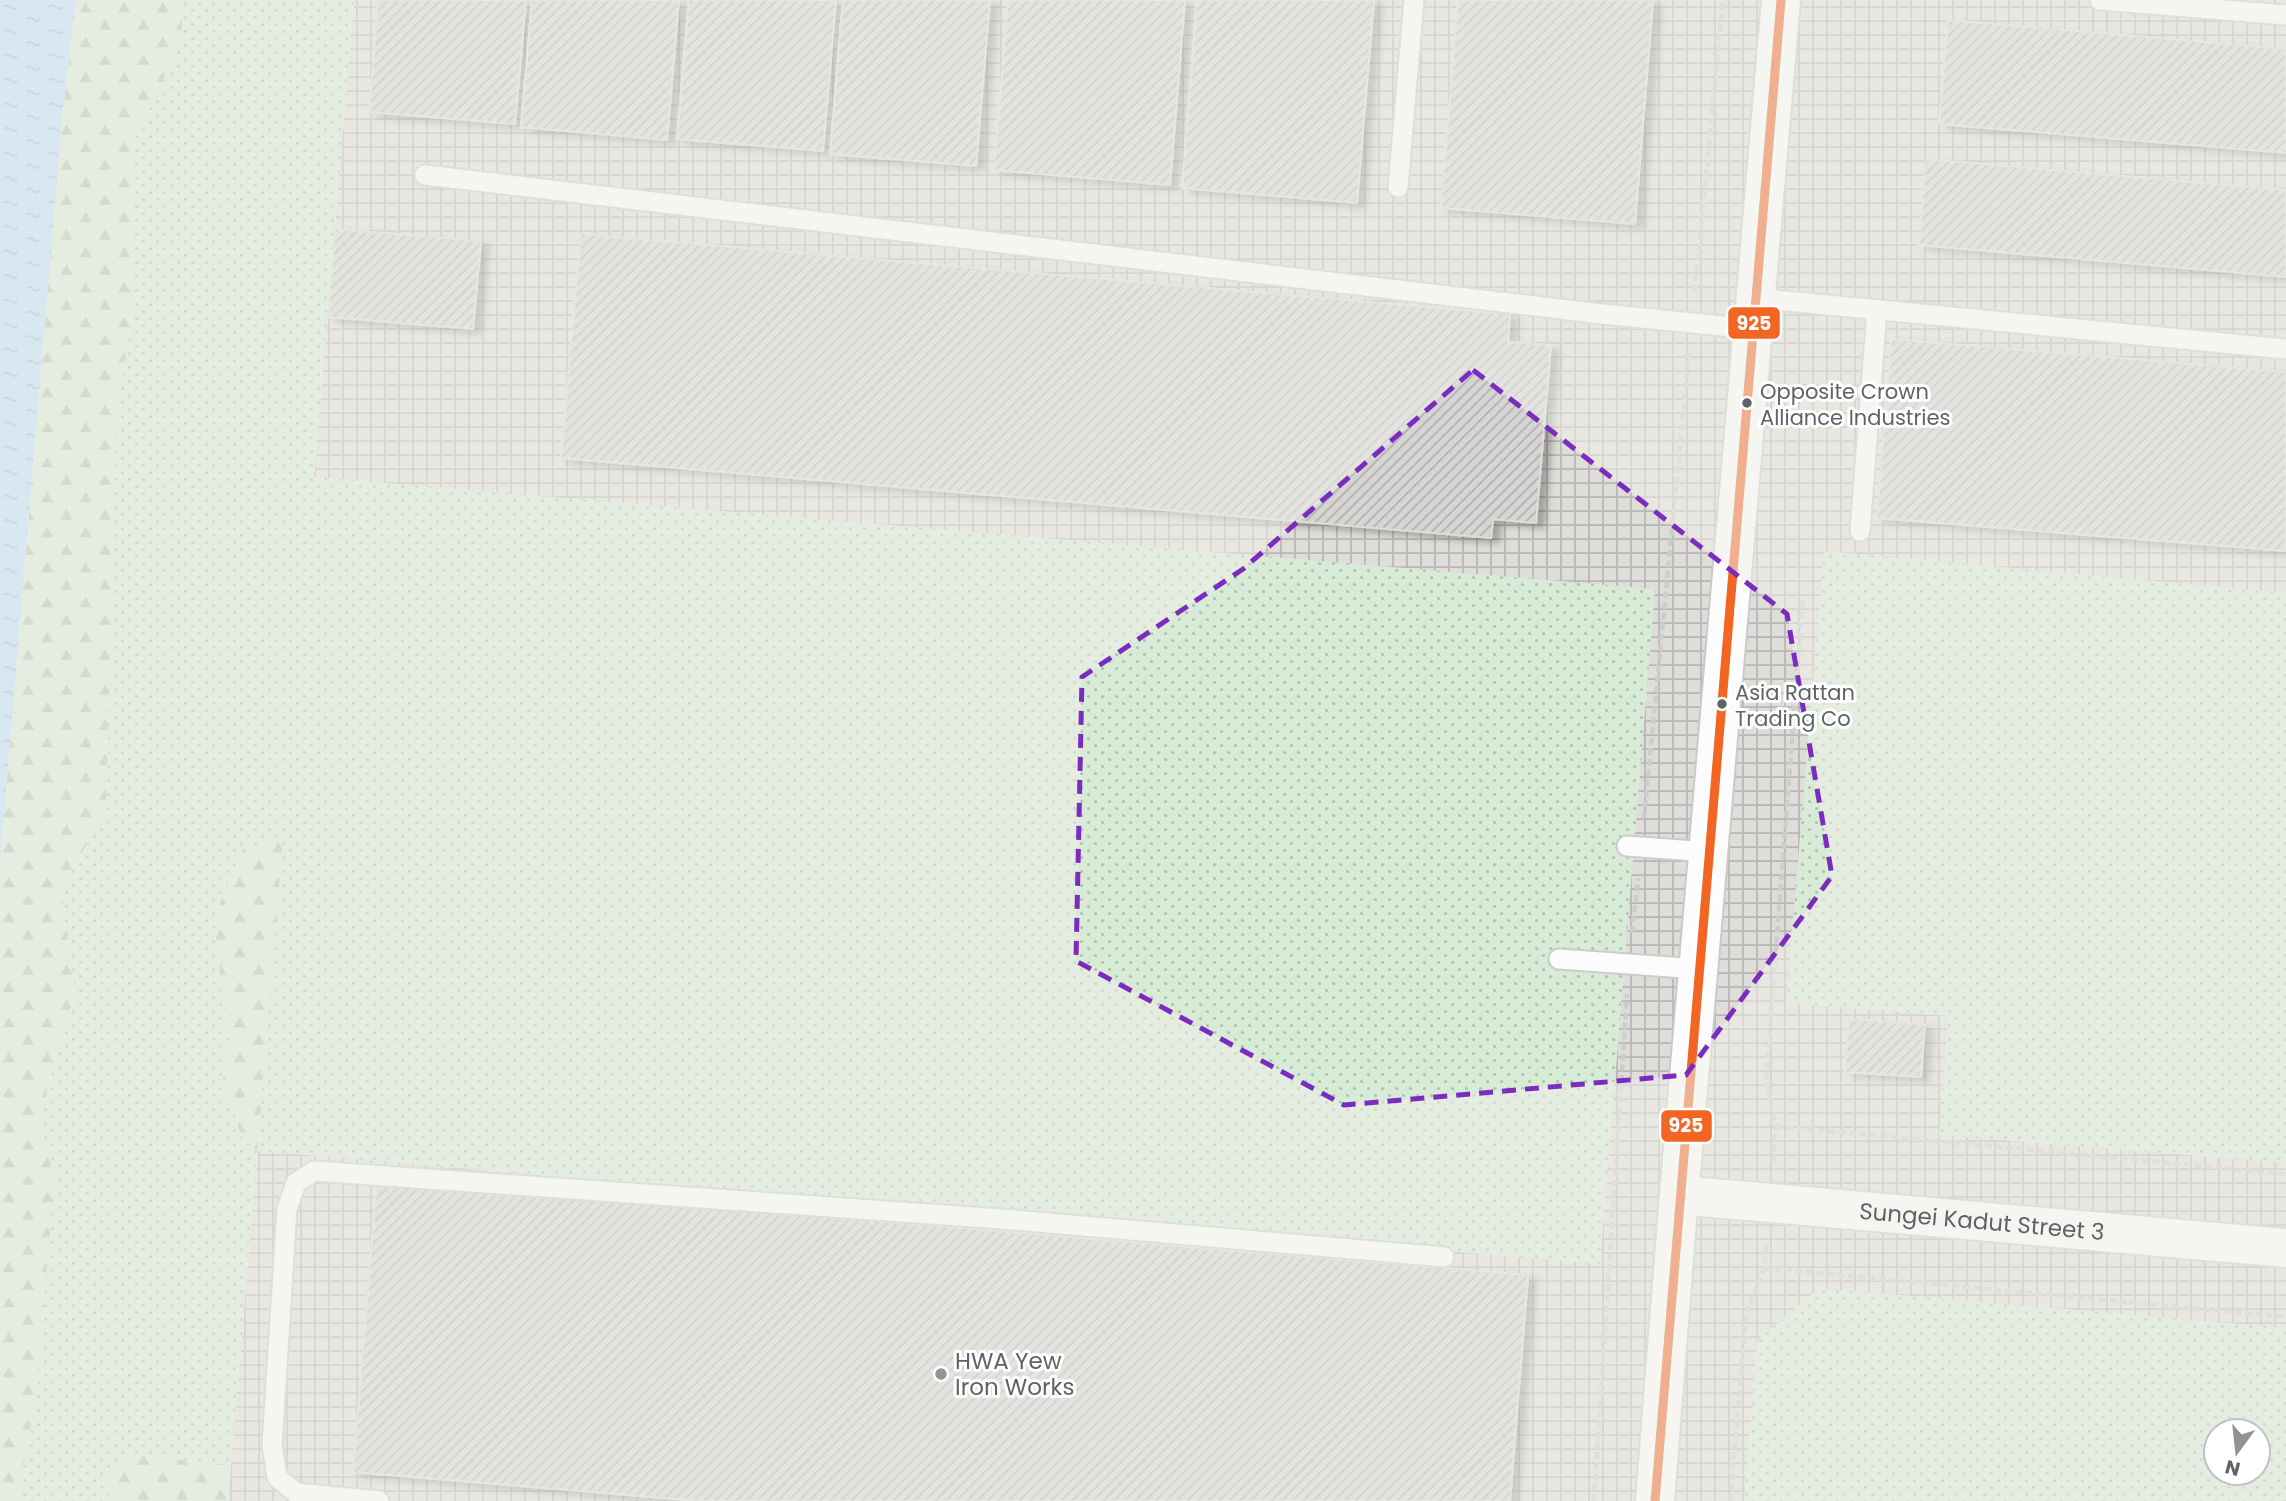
<svg xmlns="http://www.w3.org/2000/svg" width="2286" height="1501" viewBox="0 0 2286 1501" font-family="Poppins,sans-serif">
	<style>
		.industrial { fill: url(#industrial-grid); fill-rule: evenodd }
		.grass { fill: url(#grass-dots); fill-rule: evenodd }
		.forest { fill: url(#forest-firs) }
		.water { fill: url(#water-ripples) }
		.building { fill: url(#building-hatch); stroke: #deddd9; stroke-width: 2; filter: url(#shadow) }
		.lines { fill: none; stroke-linecap: round; stroke-linejoin: round }
		.lane-casing { stroke: #cbcccc; stroke-width: 23 }
		.street-casing { stroke: #cbcccc; stroke-width: 42 }
		.secondary-casing { stroke: #cacacb; stroke-width: 42 }
		.path { stroke: #cacfcc; stroke-width: 4.5; stroke-dasharray: 7 3.5; stroke-linecap: butt }
		.lane { stroke: #fdfcfc; stroke-width: 19 }
		.street { stroke: #fdfcfc; stroke-width: 38 }
		.secondary { stroke: #fdfcfc; stroke-width: 38 }
		.bus-1-casing { stroke: #fff; stroke-width: 14 }
		.bus-1 { stroke: #f26522; stroke-width: 9 }
		.marked { fill: none; stroke: #7b2cbf; stroke-width: 5; stroke-dasharray: 14 9; stroke-linejoin: round }
		.bus-dot { fill: #5f6368; stroke: #fff; stroke-width: 2.5 }
		.poi-dot { fill: #919496; stroke: #fff; stroke-width: 2.5 }
		.labels { text-anchor: middle; stroke-width: 6; stroke-linejoin: round; paint-order: stroke }
		.bus-label { font-size: 21px; fill: #5f6368; stroke: #fff; text-anchor: start }
		.street-label { font-size: 23px; fill: #5f6368; stroke: #fff }
		.poi-label { font-size: 23px; fill: #5f6368; stroke: #fff; text-anchor: start }
		.line-badge { stroke: #fff; stroke-width: 2.5 }
		.badge-label { font-size: 19px; text-anchor: middle; font-weight: bold; fill: #fff }
	</style>
	<defs>
		<pattern id="industrial-grid" width="8" height="8" patternUnits="userSpaceOnUse" patternTransform="scale(1.75)"><rect width="8" height="8" fill="#dfddda"/><path d="M0 4h8M4 0v8" fill="none" stroke="#b8b7b5"/></pattern>
		<pattern id="grass-dots" width="8" height="8" patternUnits="userSpaceOnUse" patternTransform="scale(1.75)"><rect width="8" height="8" fill="#d8ebd6"/><path d="M2 2h.1M6 6h.1" fill="none" stroke="#b2c2b1" stroke-width="1.8" stroke-linecap="round"/></pattern>
		<pattern id="forest-firs" width="22" height="20" patternUnits="userSpaceOnUse" patternTransform="scale(1.75)"><rect width="22" height="20" fill="#d8ebd6"/><path d="M5 1l3.5 6h-7zM16 11l3.5 6h-7z" fill="#b2c2b1"/></pattern>
		<pattern id="water-ripples" width="26" height="14" patternUnits="userSpaceOnUse" patternTransform="scale(1.75)"><rect width="26" height="14" fill="#bfe0f9"/><path d="M2 4q2-2 4 0t4 0M15 11q2-2 4 0t4 0" fill="none" stroke="#9eb9cd"/></pattern>
		<pattern id="building-hatch" width="6" height="6" patternUnits="userSpaceOnUse" patternTransform="scale(1.75)"><rect width="6" height="6" fill="#d6d5d3"/><path d="M-1 1l2-2M0 6l6-6M5 7l2-2" fill="none" stroke="#b1b0af"/></pattern>
		<filter id="shadow"><feDropShadow dx="8" dy="4.5" stdDeviation="3.5" flood-color="#0004"/></filter>
	</defs>
	<rect width="100%" height="100%" fill="#efeeea"/>
	<path class="industrial" d="M354,0H2286V1501H228ZM2216,1431H2258V1473H2216Z"/>
	<g class="grass">
		<path d="M183,0H354L314,477L1655,589L1600,1264L257,1151L231,1465L126,1454L103,1481L111,1501H22L21,1481L54,1176L38,1121L75,993L61,890L106,810L116,418L134,300L133,142L181,42ZM217,910L241,1136L232,1103L222,1085L229,1042L216,942Z"/>
		<polygon points="1824,551 2286,593 2286,1163 1939,1135 1948,1016 1786,1003"/>
		<path d="M1819,1288L2286,1328V1501H1744L1757,1340ZM2216,1431H2258V1473H2216Z"/>
	</g>
	<g class="forest">
		<polygon points="76,0 183,0 181,42 133,142 134,300 116,418 106,810 61,890 75,993 38,1121 54,1176 37,1393 21,1481 22,1501 0,1501 0,863 62,119"/>
		<polygon points="283,836 257,1151 241,1136 232,1103 222,1085 229,1042 216,942 217,910 243,849"/>
		<polygon points="126,1454 231,1465 228,1501 111,1501 103,1481"/>
	</g>
	<polygon class="water" points="0,0 76,0 62,119 0,863"/>
	<g class="building">
		<polygon points="378,0 526,0 515,124 369,112"/>
		<polygon points="532,0 679,0 667,140 521,127"/>
		<polygon points="689,0 836,0 823,151 677,139"/>
		<polygon points="843,0 990,0 976,166 830,154"/>
		<polygon points="1008,0 1185,0 1170,185 994,170"/>
		<polygon points="1197,0 1374,0 1357,203 1182,188"/>
		<polygon points="1458,0 1653,0 1635,224 1441,208"/>
		<polygon points="1948,20 2286,49 2286,153 1939,124"/>
		<polygon points="1926,159 2286,190 2286,277 1919,245"/>
		<polygon points="335,229 481,241 473,329 328,317"/>
		<polygon points="581,234 1510,314 1508,342 1551,345 1536,523 1493,519 1491,538 561,458"/>
		<polygon points="1891,339 2286,372 2286,551 1877,518"/>
		<polygon points="1849,1019 1925,1024 1921,1077 1845,1072"/>
		<polygon points="377,1179 1528,1275 1510,1501 699,1501 353,1472"/>
	</g>
	<g class="lines">
		<g class="lane-casing">
			<g id="lane">
				<polyline points="2100,0 2286,15"/>
				<polyline points="425,175 1602,314 1753,329"/>
				<polyline points="1398,187 1414,0"/>
				<polyline points="1755,298 2286,349"/>
				<polyline points="1860,531 1877,310"/>
				<polyline points="1627,846 1708,852"/>
				<polyline points="1559,959 1698,969"/>
				<polyline points="379,1501 296,1493 277,1477 272,1445 287,1209 296,1183 314,1171 1002,1219 1444,1257"/>
			</g>
		</g>
		<g class="street-casing">
			<g id="street">
				<path id="s1" d="M1679,1195L2286,1248"/>
			</g>
		</g>
		<g class="secondary-casing">
			<polyline id="secondary" points="1655,1501 1679,1195 1781,0"/>
		</g>
		<g class="path">
			<polyline points="1695,292 1723,0"/>
			<polyline points="1644,818 1689,353"/>
			<polyline points="1632,933 1638,879"/>
			<polyline points="1776,1126 2286,1174"/>
			<polyline points="1773,1162 1776,1126 1766,1080 1803,597"/>
			<polyline points="1764,1268 2286,1317"/>
			<polyline points="1594,1501 1627,994"/>
			<polyline points="1730,1501 1746,1314 1764,1268 1767,1244"/>
		</g>
		<use href="#lane" class="lane"/>
		<use href="#street" class="street"/>
		<use href="#secondary" class="secondary"/>
		<g class="bus-1-casing">
			<polyline id="bus-1" points="1655,1501 1781,0"/>
		</g>
		<use href="#bus-1" class="bus-1"/>
	</g>
	<path d="M0 0H2286V1501H0ZM1473,370L1787,614L1832,876L1686,1075L1344,1105L1076,961L1082,677L1243,569Z" fill="#efeeea" fill-opacity=".55" fill-rule="evenodd"/>
	<path class="marked" d="M1473,370L1787,614L1832,876L1686,1075L1344,1105L1076,961L1082,677L1243,569Z"/>
	<g class="bus-dot">
		<circle cx="1747" cy="403" r="6"/>
		<circle cx="1722" cy="704" r="6"/>
	</g>
	<circle class="poi-dot" cx="941" cy="1374" r="7"/>
	<g class="labels">
		<g class="bus-label">
			<text x="1760" y="399">Opposite Crown<tspan x="1760" dy="26">Alliance Industries</tspan></text>
			<text x="1735" y="700">Asia Rattan<tspan x="1735" dy="26">Trading Co</tspan></text>
		</g>
		<g class="street-label">
			<text dy="8" stroke="none"><textPath href="#s1" startOffset="304">Sungei Kadut Street 3</textPath></text>
		</g>
		<g class="poi-label">
			<text x="955" y="1369">HWA Yew<tspan x="955" dy="26">Iron Works</tspan></text>
		</g>
	</g>
	<g class="line-badge">
		<rect x="1727" y="306" width="54" height="34" rx="7" fill="#f26522"/>
		<rect x="1660" y="1109" width="53" height="34" rx="7" fill="#f26522"/>
	</g>
	<g class="badge-label">
		<text x="1754" y="330">925</text>
		<text x="1686" y="1132">925</text>
	</g>
	<g transform="translate(2237 1452) rotate(195)"><circle r="33" fill="#ffffff" stroke="#bfc1c3" stroke-width="2"/>
	<path d="M0-5L12 26L0 18L-12 26Z" fill="#919496"/>
	<text y="-10" font-size="19" font-weight="bold" text-anchor="middle" fill="#5f6368">N</text>
	</g>
</svg>
